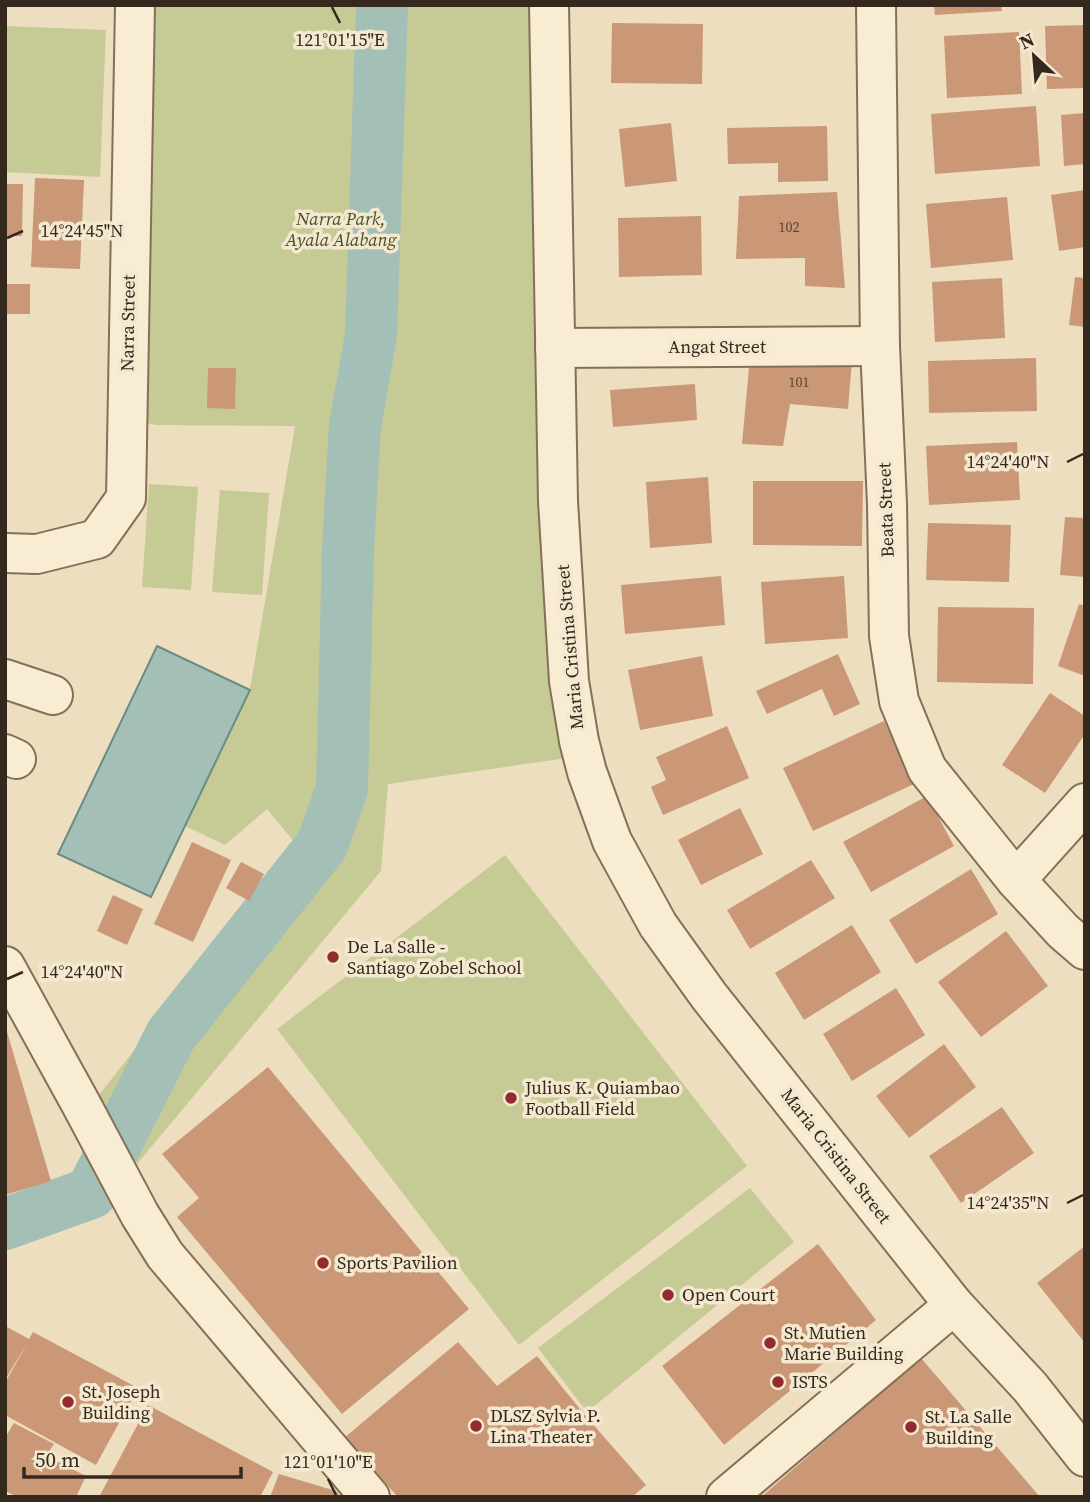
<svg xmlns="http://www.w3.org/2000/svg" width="1090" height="1502" viewBox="0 0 1090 1502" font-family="'Source Serif 4',serif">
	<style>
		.green { fill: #c6ca95 }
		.water { fill: #a3bfb6; stroke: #6b8c83; stroke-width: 2 }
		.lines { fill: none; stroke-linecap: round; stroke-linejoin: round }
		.river { stroke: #a3bfb6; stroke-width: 52 }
		.building { fill: #ca9777 }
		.minor-casing { stroke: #856f59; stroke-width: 42 }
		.minor { stroke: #f8ecd3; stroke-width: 38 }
		.ticks { fill: none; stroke: #35281d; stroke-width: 2.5 }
		.poi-dot { fill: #932a2e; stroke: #f4e9d0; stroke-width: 2.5 }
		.labels { text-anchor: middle; stroke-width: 7; stroke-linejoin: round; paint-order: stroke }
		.number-label { font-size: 14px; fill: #5a4434 }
		.park-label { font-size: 18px; font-style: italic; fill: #475124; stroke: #f4e9d0 }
		.street-label { font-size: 18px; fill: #35281d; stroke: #f4e9d0 }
		.poi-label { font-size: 18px; fill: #35281d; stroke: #f4e9d0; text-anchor: start }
		.ticks-label { font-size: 18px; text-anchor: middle; fill: #35281d; stroke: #f4e9d0; stroke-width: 7; stroke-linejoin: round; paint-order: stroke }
	</style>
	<rect width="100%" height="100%" fill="#eddec0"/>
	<g class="green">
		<polygon points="147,5 533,5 567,758 388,784 381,871 137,1164 99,1095 296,844 267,809 225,845 185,826 250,689 295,426 156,425 144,422"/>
		<polygon points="5,26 106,30 100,177 5,172"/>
		<polygon points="149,484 198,487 191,590 142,587"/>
		<polygon points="220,490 269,493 262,595 212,592"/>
		<polygon points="505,855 747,1166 519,1345 277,1029"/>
		<polygon points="750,1188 794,1242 587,1412 538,1348"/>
	</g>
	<polygon class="water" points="157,646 250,690 151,897 58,854"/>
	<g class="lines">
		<polyline class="river" points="5,1224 91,1193 171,1035 322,845 342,789 348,549 355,426 371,335 382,5"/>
	</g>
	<g class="building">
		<polygon points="934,5 1001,5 1002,11 935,15"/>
		<polygon points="612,23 703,24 702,84 611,83"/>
		<polygon points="1085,25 1085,88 1047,89 1045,26"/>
		<polygon points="1019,32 1022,94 947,98 944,36"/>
		<polygon points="1036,106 1040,166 935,174 931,114"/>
		<polygon points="1085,113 1085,164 1064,166 1061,115"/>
		<polygon points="671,123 677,181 625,187 619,129"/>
		<polygon points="827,126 828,181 778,182 778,163 728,164 727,128"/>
		<polygon points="35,178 84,180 80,269 31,267"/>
		<polygon points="5,184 23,184 22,236 5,236"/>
		<polygon points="1085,190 1085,247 1059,251 1051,195"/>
		<polygon points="837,192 845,288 805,286 805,258 736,259 739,196"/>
		<polygon points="1007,197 1013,260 931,268 926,204"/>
		<polygon points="701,216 702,275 619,277 618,218"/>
		<polygon points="1075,277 1085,278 1085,327 1069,325"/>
		<polygon points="1002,278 1005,338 935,342 932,282"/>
		<rect x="5" y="284" width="25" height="30"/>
		<polygon points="750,357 852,360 848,409 790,404 783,446 742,444"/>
		<polygon points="1036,358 1037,411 929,413 928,361"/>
		<polygon points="208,368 236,368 235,409 207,408"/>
		<polygon points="695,384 697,420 613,427 610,390"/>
		<polygon points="1017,442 1020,500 929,505 926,446"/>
		<polygon points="708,477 712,543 650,548 646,482"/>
		<polygon points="753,481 863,481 862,546 753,545"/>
		<polygon points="1065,517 1085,518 1085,577 1060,575"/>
		<polygon points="928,523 1011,525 1009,582 926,580"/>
		<polygon points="721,576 725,625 625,634 621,585"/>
		<polygon points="844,576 848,638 765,644 761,582"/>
		<polygon points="1079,604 1085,606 1085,676 1058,666"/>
		<polygon points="938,607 1034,608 1033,684 937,682"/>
		<polygon points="838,654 860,704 834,716 822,689 767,714 756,691"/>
		<polygon points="702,656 713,716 640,730 628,670"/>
		<polygon points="1050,693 1085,716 1085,734 1045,793 1002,765"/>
		<polygon points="884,721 914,784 813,831 783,768"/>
		<polygon points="727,726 749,778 663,815 651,787 666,780 656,757"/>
		<polygon points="927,796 954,846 871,892 843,842"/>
		<polygon points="740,808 763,854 701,885 678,840"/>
		<polygon points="192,842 231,860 193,942 154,924"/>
		<polygon points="811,860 835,898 750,949 727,910"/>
		<polygon points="241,862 264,874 249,901 226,888"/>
		<polygon points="971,869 998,914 916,964 889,920"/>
		<polygon points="113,895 143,909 127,945 97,931"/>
		<polygon points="852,925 881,972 804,1020 775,973"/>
		<polygon points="1006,931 1048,986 981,1037 938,982"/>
		<polygon points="896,988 925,1035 852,1081 823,1034"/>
		<polygon points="5,1025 51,1181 5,1195"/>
		<polygon points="944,1044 976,1087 909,1138 876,1096"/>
		<polygon points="268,1067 469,1309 342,1414 177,1217 199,1198 162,1154"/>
		<polygon points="1002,1107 1034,1153 961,1203 929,1156"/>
		<polygon points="818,1244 876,1320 724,1445 662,1366"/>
		<polygon points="1085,1246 1085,1343 1037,1283"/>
		<polygon points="5,1326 29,1339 33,1332 138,1388 96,1465 5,1415 5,1383 28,1342 5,1380"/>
		<polygon points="458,1342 497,1386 537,1356 584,1414 646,1485 632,1497 398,1497 344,1438"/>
		<polygon points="921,1358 1040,1497 761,1497"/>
		<polygon points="148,1405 273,1472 260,1497 99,1497"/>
		<polygon points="14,1423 54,1444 46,1456 86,1476 76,1497 18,1497 5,1491 5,1436 6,1436"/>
		<polygon points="279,1474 336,1491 341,1497 270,1497"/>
	</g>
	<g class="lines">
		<g class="minor-casing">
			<g id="minor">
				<polyline points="549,5 558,501 569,681 579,741 587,772 612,841 658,925 709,996 954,1305 1030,1387 1085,1457"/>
				<polyline points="876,5 880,346 887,504 889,636 899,701 927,769 1016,880 1063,931 1085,950"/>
				<polyline points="555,348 880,346"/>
				<polyline points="5,553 37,554 97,539 126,498 135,5"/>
				<polyline points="5,679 53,695"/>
				<polyline points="5,754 16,759"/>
				<polyline points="1016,880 1085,803"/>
				<polyline points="5,966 81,1104 140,1215 165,1255 370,1497"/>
				<polyline points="726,1497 954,1305"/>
			</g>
		</g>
		<use href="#minor" class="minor"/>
	</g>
	<path class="ticks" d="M332,7L340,23M7,238L23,231M1067,462L1083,454M7,979L23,972M1067,1203L1083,1195M328,1479L336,1495"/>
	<g class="poi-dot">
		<circle cx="333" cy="957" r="7"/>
		<circle cx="511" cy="1098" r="7"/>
		<circle cx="323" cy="1263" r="7"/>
		<circle cx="668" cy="1295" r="7"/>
		<circle cx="770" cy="1343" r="7"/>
		<circle cx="778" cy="1382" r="7"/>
		<circle cx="68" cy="1402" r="7"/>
		<circle cx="476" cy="1426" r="7"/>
		<circle cx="911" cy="1427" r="7"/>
	</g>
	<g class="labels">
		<g class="number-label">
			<text x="789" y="232">102</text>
			<text x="799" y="387">101</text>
		</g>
		<g class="park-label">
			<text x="341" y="225">Narra Park,<tspan x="341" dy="21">Ayala Alabang</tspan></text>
		</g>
		<g class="street-label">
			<text transform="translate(128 323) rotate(-89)" y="6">Narra Street</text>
			<text x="717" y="353">Angat Street</text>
			<text transform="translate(886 510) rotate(-92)" y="6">Beata Street</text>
			<text transform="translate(570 647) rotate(-95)" y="6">Maria Cristina Street</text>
			<text transform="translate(836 1156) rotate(52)" y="6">Maria Cristina Street</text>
		</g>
		<g class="poi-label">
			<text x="347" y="953">De La Salle -<tspan x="347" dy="21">Santiago Zobel School</tspan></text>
			<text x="525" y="1094">Julius K. Quiambao<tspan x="525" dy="21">Football Field</tspan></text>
			<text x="337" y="1269">Sports Pavilion</text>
			<text x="682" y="1301">Open Court</text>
			<text x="784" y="1339">St. Mutien<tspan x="784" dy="21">Marie Building</tspan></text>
			<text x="792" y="1388">ISTS</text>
			<text x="82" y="1398">St. Joseph<tspan x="82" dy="21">Building</tspan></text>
			<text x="490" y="1422">DLSZ Sylvia P.<tspan x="490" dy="21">Lina Theater</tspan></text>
			<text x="925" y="1423">St. La Salle<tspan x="925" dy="21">Building</tspan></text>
		</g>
	</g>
	<g class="ticks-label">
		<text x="340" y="46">121°01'15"E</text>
		<text x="82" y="237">14°24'45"N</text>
		<text x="1008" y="468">14°24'40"N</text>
		<text x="82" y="978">14°24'40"N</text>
		<text x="1008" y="1209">14°24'35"N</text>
		<text x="328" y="1468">121°01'10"E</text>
	</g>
	<rect width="1090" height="1502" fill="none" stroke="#35281d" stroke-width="14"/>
	<g transform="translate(1034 56) rotate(334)" stroke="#f4e9d0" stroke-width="5" paint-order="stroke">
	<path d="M0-5L12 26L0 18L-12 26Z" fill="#35281d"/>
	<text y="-10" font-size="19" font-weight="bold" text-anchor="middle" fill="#35281d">N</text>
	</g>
	<path d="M24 1467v10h217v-10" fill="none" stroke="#35281d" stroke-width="3.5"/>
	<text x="35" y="1467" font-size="21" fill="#35281d" stroke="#f4e9d0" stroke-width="5" paint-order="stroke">50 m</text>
</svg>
